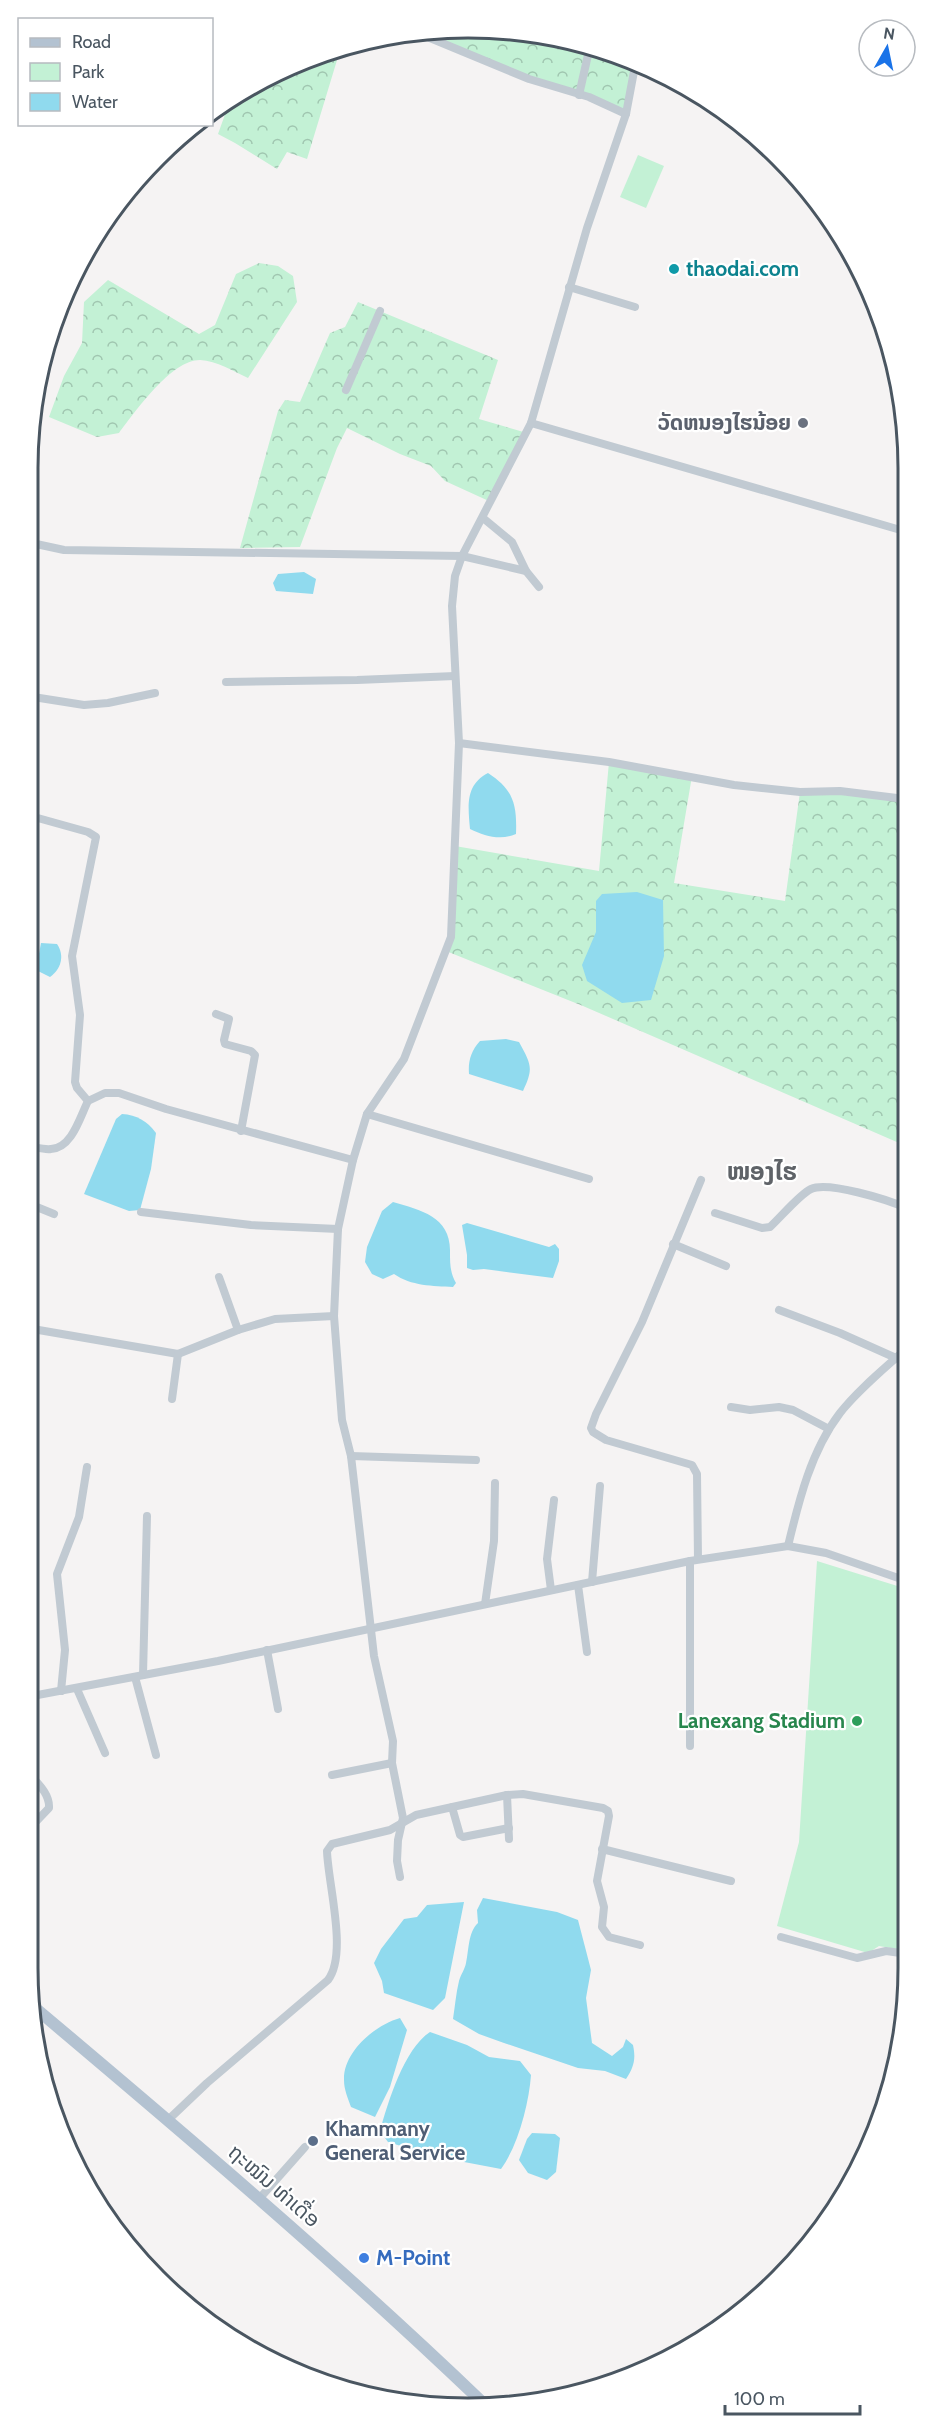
<svg xmlns="http://www.w3.org/2000/svg" width="935" height="2435" viewBox="0 0 935 2435" font-family="Cabin,'Noto Sans Lao',sans-serif">
	<style>
		.green { fill: #c3f1d5 }
		.forest { fill: url(#forest-crowns) }
		.water { fill: #90daee }
		.lines { fill: none; stroke-linecap: round; stroke-linejoin: round }
		.minor { stroke: #c1cad2; stroke-width: 8 }
		.primary { stroke: #b3c2d1; stroke-width: 12 }
		.culture-dot { fill: #0f9aa8; stroke: #fff; stroke-width: 2 }
		.worship-dot { fill: #6b7280; stroke: #fff; stroke-width: 2 }
		.leisure-dot { fill: #2e9e5b; stroke: #fff; stroke-width: 2 }
		.service-dot { fill: #5c6f8a; stroke: #fff; stroke-width: 2 }
		.shop-dot { fill: #3f7fe0; stroke: #fff; stroke-width: 2 }
		.labels { text-anchor: middle; stroke-width: 4.5; stroke-linejoin: round; paint-order: stroke }
		.culture-label { font-size: 21px; font-weight: bold; fill: #0d838f; stroke: #fff; text-anchor: start }
		.worship-label { font-size: 21px; font-weight: bold; fill: #5b616d; stroke: #fff; text-anchor: end }
		.leisure-label { font-size: 21px; font-weight: bold; fill: #27864d; stroke: #fff; text-anchor: end }
		.service-label { font-size: 21px; font-weight: bold; fill: #4e5e75; stroke: #fff; text-anchor: start }
		.street-label { font-size: 21px; fill: #4a5661; stroke: #fff }
		.shop-label { font-size: 21px; font-weight: bold; fill: #366cbe; stroke: #fff; text-anchor: start }
		.quarter-label { font-size: 24px; font-weight: bold; fill: #5f6368; stroke: #fff }
		.rim { fill: none; stroke: #4a5661; stroke-width: 3 }
	</style>
	<defs>
		<pattern id="forest-crowns" width="20" height="18" patternUnits="userSpaceOnUse" patternTransform="scale(1.5)"><rect width="20" height="18" fill="#c3f1d5"/><path d="M2 6a3 3 0 1 1 6 0M12 15a3 3 0 1 1 6 0" fill="none" stroke="#a0c6b0"/></pattern>
	</defs>
	<rect width="100%" height="100%" fill="#f5f3f3"/>
	<g class="green">
		<polygon points="638,155 664,166 646,208 620,197"/>
		<polygon points="817,1561 907,1589 908,1951 879,1946 868,1953 777,1926 799,1842"/>
	</g>
	<g class="forest">
		<polygon points="497,28 582,42 635,66 626,114 433,38 434,30"/>
		<path d="M341,47L307,159L287,152L277,169L235,143L218,134C222,124 228,103 234,95C245,82 323,51 341,47Z"/>
		<path d="M259,263L278,266L293,276L297,302L248,378C233,371 217,361 200,360C171,360 136,411 119,433L97,437L49,417L64,376L82,343L84,302L108,280L199,334L215,325L236,274Z"/>
		<polygon points="358,302 498,360 479,419 527,433 491,502 445,481 431,466 400,454 347,428 337,448 300,547 240,548 278,411 285,400 300,402 330,333 345,327"/>
		<polygon points="609,762 692,776 674,883 785,901 800,792 904,799 906,1146 583,1006 446,951 451,937 455,846 599,871"/>
	</g>
	<g class="water">
		<polygon points="304,572 316,579 313,594 276,591 273,583 278,574"/>
		<path d="M488,773C514,790 517,805 516,834C500,841 485,836 470,829C468,806 465,785 488,773Z"/>
		<polygon points="637,892 663,900 664,956 651,1000 622,1003 587,981 582,965 596,932 596,901 602,894"/>
		<path d="M41,943L57,944C65,956 61,969 50,977L36,970Z"/>
		<path d="M506,1039L519,1042C531,1064 534,1068 523,1091L469,1074C468,1061 471,1051 480,1041Z"/>
		<path d="M122,1114C137,1115 147,1121 156,1133L151,1169L140,1210L129,1211L84,1194L116,1119Z"/>
		<path d="M393,1202C421,1210 451,1217 450,1252C450,1263 450,1273 456,1283L453,1287C433,1286 411,1286 394,1274L383,1279L372,1274L365,1262L367,1247L382,1211Z"/>
		<polygon points="467,1223 549,1247 555,1244 559,1249 559,1261 553,1278 484,1269 473,1270 467,1268 467,1255 462,1225"/>
		<path d="M483,1898L557,1912L578,1920L591,1970L586,1998L592,2043L612,2056L623,2047L626,2039L633,2045C636,2059 634,2067 626,2079L605,2071L578,2068L504,2043L479,2034L453,2019C455,2006 456,1993 459,1981C461,1974 465,1969 466,1963C469,1950 468,1932 478,1923L477,1910Z"/>
		<polygon points="464,1902 445,1998 433,2010 384,1993 382,1981 374,1963 381,1949 404,1919 417,1917 427,1905"/>
		<path d="M400,2018L407,2030L390,2087L375,2117L351,2107C348,2098 344,2090 344,2080C343,2052 375,2025 400,2018Z"/>
		<path d="M430,2032L467,2045L489,2057L520,2061L531,2075C529,2103 518,2146 501,2169L443,2158L430,2152L414,2150L388,2142L380,2131C388,2102 404,2049 430,2032Z"/>
		<polygon points="532,2133 555,2134 560,2138 556,2172 547,2180 528,2173 519,2160 527,2139"/>
	</g>
	<g class="lines">
		<g class="minor">
			<polyline points="413,31 529,79 589,97 626,114"/>
			<polyline points="579,95 590,46"/>
			<polyline points="569,287 635,307"/>
			<polyline points="346,390 380,311"/>
			<polyline points="531,423 904,531"/>
			<polyline points="483,518 512,542 526,571"/>
			<polyline points="27,542 64,550 462,556 526,571 539,587"/>
			<polyline points="226,682 357,680 455,676"/>
			<polyline points="27,696 84,705 108,703 155,693"/>
			<polyline points="459,743 609,762 734,785 800,792 840,791 905,799"/>
			<polyline points="27,815 88,832 96,837 72,956 80,1015 75,1082 77,1088 88,1101"/>
			<polyline points="27,990 31,990"/>
			<polyline points="216,1014 229,1019 224,1040 225,1044 251,1051 255,1055 241,1131"/>
			<polyline points="367,1114 589,1179"/>
			<path d="M27,1146C35,1147 44,1150 51,1149C72,1148 80,1117 88,1101L105,1093H119L166,1109L353,1160"/>
			<polyline points="27,1203 54,1214"/>
			<polyline points="141,1212 251,1225 338,1229"/>
			<path d="M715,1213L762,1228L770,1227C780,1218 800,1194 811,1189C828,1181 889,1200 906,1208"/>
			<polyline points="673,1244 726,1266"/>
			<polyline points="219,1277 238,1330"/>
			<polyline points="779,1310 840,1333 896,1358"/>
			<polyline points="27,1328 178,1354 238,1330 275,1319 334,1316"/>
			<polyline points="172,1399 178,1354"/>
			<polyline points="731,1407 750,1410 779,1407 793,1410 829,1429"/>
			<polyline points="351,1456 476,1460"/>
			<path d="M788,1546C799,1500 811,1451 840,1413C859,1389 884,1369 906,1349"/>
			<polyline points="698,1559 697,1474 692,1465 606,1440 593,1432 591,1428 596,1414 642,1322 701,1180"/>
			<polyline points="592,1582 600,1486"/>
			<polyline points="578,1585 587,1652"/>
			<polyline points="551,1590 547,1559 554,1500"/>
			<polyline points="485,1604 494,1541 495,1483"/>
			<polyline points="267,1650 278,1709"/>
			<polyline points="143,1675 147,1516"/>
			<polyline points="135,1677 156,1755"/>
			<polyline points="77,1689 105,1753"/>
			<polyline points="61,1691 65,1650 57,1574 79,1517 87,1467"/>
			<polyline points="27,1697 218,1661 690,1561 788,1546 826,1553 907,1581"/>
			<polyline points="690,1746 690,1561"/>
			<path d="M27,1771C36,1782 50,1793 49,1808L27,1831"/>
			<polyline points="332,1775 392,1763"/>
			<polyline points="507,1795 509,1839"/>
			<polyline points="452,1807 460,1835 463,1837 509,1828"/>
			<polyline points="602,1849 731,1881"/>
			<polyline points="400,1877 397,1861 398,1840 403,1818 392,1763 393,1741 374,1656 351,1456 342,1420 334,1316 338,1229 353,1160 367,1114 404,1059 451,937 459,743 452,606 455,576 462,556 531,423 587,228 626,114 635,66"/>
			<polyline points="781,1937 857,1958 886,1951 908,1954"/>
			<path d="M168,2120L207,2083L328,1980C348,1954 328,1884 327,1851L332,1844L390,1830L416,1815L507,1795L523,1794L603,1808L608,1811L609,1816L597,1881L604,1907L602,1927L609,1937L640,1945"/>
			<polyline points="259,2199 305,2147"/>
		</g>
		<path class="primary" d="M34,2007C186,2135 338,2264 482,2402"/>
	</g>
	<circle class="culture-dot" cx="674" cy="269" r="6"/>
	<circle class="worship-dot" cx="803" cy="423" r="6"/>
	<circle class="leisure-dot" cx="857" cy="1721" r="6"/>
	<circle class="service-dot" cx="313" cy="2141" r="6"/>
	<circle class="shop-dot" cx="364" cy="2258" r="6"/>
	<g class="labels">
		<g class="culture-label">
			<text x="686" y="276">thaodai.com</text>
		</g>
		<g class="worship-label">
			<text x="791" y="430">ວັດຫນອງໄຮນ້ອຍ</text>
		</g>
		<g class="leisure-label">
			<text x="845" y="1728">Lanexang Stadium</text>
		</g>
		<g class="service-label">
			<text x="325" y="2136">Khammany<tspan x="325" dy="24">General Service</tspan></text>
		</g>
		<g class="street-label">
			<text transform="translate(274 2186) rotate(41)" y="7">ຖະໝົນ ທ່າເດື່ອ</text>
		</g>
		<g class="shop-label">
			<text x="376" y="2265">M-Point</text>
		</g>
		<g class="quarter-label">
			<text x="762" y="1180">ໜອງໄຮ</text>
		</g>
	</g>
	<path d="M0 0H935V2435H0ZM468 38H468A430 430 0 0 1 898 468V1968A430 430 0 0 1 468 2398H468A430 430 0 0 1 38 1968V468A430 430 0 0 1 468 38Z" fill="#fff" fill-rule="evenodd"/>
	<path class="rim" d="M468 38H468A430 430 0 0 1 898 468V1968A430 430 0 0 1 468 2398H468A430 430 0 0 1 38 1968V468A430 430 0 0 1 468 38Z"/>
	<rect x="18" y="18" width="195" height="108" fill="#ffffff" stroke="#b7bbc0" stroke-width="1.5"/>
	<rect x="30" y="38" width="30" height="9" fill="#b3c2d1" stroke="#b7bbc0" stroke-width="1.5"/>
	<text x="72" y="48" font-size="18" fill="#4a5661">Road</text>
	<rect x="30" y="63" width="30" height="18" fill="#c3f1d5" stroke="#b7bbc0" stroke-width="1.5"/>
	<text x="72" y="78" font-size="18" fill="#4a5661">Park</text>
	<rect x="30" y="93" width="30" height="18" fill="#90daee" stroke="#b7bbc0" stroke-width="1.5"/>
	<text x="72" y="108" font-size="18" fill="#4a5661">Water</text>
	<g transform="translate(887 48) rotate(9)"><circle r="28" fill="#ffffff" stroke="#b7bbc0" stroke-width="1.5"/>
	<path d="M0-4.5L10 22L0 15L-10 22Z" fill="#1a73e8"/>
	<text y="-9" font-size="16" font-weight="bold" text-anchor="middle" fill="#4a5661">N</text>
	</g>
	<path d="M725 2405v9h135v-9" fill="none" stroke="#4a5661" stroke-width="3"/>
	<text x="734" y="2405" font-size="18" fill="#4a5661" stroke="#ffffff" stroke-width="4.5" paint-order="stroke">100 m</text>
</svg>
